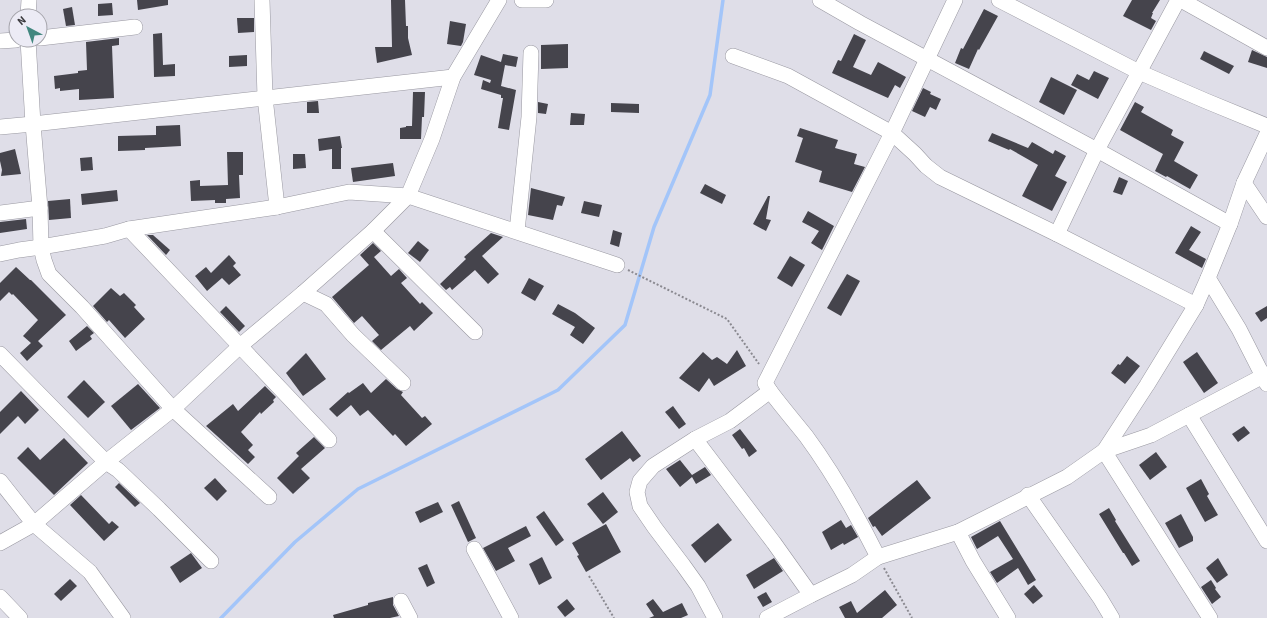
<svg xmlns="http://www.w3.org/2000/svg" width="1267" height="618" viewBox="0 0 1267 618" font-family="'Source Sans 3',sans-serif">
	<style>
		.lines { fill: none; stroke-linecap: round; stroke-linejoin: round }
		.stream { stroke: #a3c5f9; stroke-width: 3.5 }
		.building { fill: #45444c }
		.street-casing { stroke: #9998a1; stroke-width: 16 }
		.path { stroke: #8a8990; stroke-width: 2; stroke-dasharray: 2 2; stroke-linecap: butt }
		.street { stroke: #fff; stroke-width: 15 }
	</style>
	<rect width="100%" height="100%" fill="#dfdee8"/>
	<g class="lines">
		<polyline class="stream" points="221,618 295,542 358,489 558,390 625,325 654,227 710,95 723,0"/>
	</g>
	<g class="building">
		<polygon points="137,0 168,0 168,5 138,10"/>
		<polygon points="391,0 405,0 406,26 408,26 408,38 412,55 377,63 375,47 392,47"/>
		<polygon points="1132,0 1160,0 1152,13 1153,13 1151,18 1156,21 1151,30 1123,16"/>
		<polygon points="112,3 113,15 98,16 98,4"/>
		<polygon points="72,7 75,25 66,26 63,9"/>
		<polygon points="984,9 998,16 979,50 978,49 969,69 955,63 961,48 963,49"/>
		<polygon points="237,18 254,18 254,32 238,33"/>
		<polygon points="450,21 466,24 463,42 461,46 447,44"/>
		<polygon points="162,33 163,65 175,64 175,76 154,77 153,34"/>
		<polygon points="854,34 866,40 853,67 871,75 878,62 906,77 900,88 895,85 888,98 832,73 838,60 841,61"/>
		<polygon points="119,38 119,45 112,46 114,98 79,100 79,89 60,91 60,88 55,89 54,76 78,73 78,71 87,70 86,42"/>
		<polygon points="568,44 568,68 541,69 541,45"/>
		<polygon points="1252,50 1267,57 1267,68 1248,62"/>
		<polygon points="1204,51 1234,66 1229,74 1200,59"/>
		<polygon points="503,54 518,57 516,67 505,65 501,86 516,90 509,130 498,128 503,98 501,98 501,95 481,89 483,80 490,83 491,80 474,75 481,55 501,62"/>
		<polygon points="247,55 247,66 229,67 229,56"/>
		<polygon points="1094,71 1109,78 1098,99 1071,85 1077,74 1089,80"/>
		<polygon points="1051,77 1077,90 1064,115 1039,102"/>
		<polygon points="923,88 931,92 930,94 941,99 936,110 930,107 925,117 912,111"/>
		<polygon points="413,92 425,92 424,117 422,117 421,139 400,139 400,128 406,127 406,126 412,126"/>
		<polygon points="318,101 319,113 307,113 307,102"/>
		<polygon points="538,102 548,104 546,114 538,113"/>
		<polygon points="1135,102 1144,107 1141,112 1173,130 1171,135 1184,142 1174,161 1198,175 1190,189 1167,176 1166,177 1155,171 1163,154 1120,130"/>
		<polygon points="611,103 639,104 639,113 611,112"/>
		<polygon points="571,113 585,114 584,125 570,125"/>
		<polygon points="180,125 181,146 145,148 145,150 118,151 118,136 156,135 156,126"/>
		<polygon points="800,128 838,140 835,148 857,154 854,164 865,167 852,192 819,182 822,171 795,162 803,138 797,136"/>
		<polygon points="992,133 1028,148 1032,142 1053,154 1055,150 1066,156 1055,176 1067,182 1052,211 1022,196 1038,165 1010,149 1009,150 988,141"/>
		<polygon points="340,136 342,148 341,148 341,169 332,169 332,149 319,151 318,139"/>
		<polygon points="15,149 21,174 1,176 2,170 0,161 0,153"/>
		<polygon points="227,152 243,152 243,175 239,175 240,198 226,199 226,203 215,203 215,200 191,201 190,181 200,180 200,186 228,185"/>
		<polygon points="293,154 305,154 306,168 293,169"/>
		<polygon points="92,157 93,170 81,171 80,158"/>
		<polygon points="393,163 395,176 353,182 351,168"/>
		<polygon points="1119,177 1128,181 1122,195 1113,192"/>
		<polygon points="705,184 726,195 722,204 700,193"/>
		<polygon points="531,188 565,197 562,206 557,205 553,220 528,215"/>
		<polygon points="117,190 118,201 82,205 81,194"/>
		<polygon points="768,196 770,196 766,219 771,220 766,231 753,224"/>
		<polygon points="70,199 71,218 49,220 48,201"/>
		<polygon points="584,201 602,205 599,217 581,213"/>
		<polygon points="808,211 834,226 822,250 811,243 819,231 802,222"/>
		<polygon points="26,219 27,229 0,233 0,222"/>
		<polygon points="1191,226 1201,232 1189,250 1206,259 1202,268 1175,253"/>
		<polygon points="613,230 622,233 619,247 610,244"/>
		<polygon points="491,233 503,237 482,256 499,274 488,284 475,270 452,290 450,287 446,290 440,284 466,259 464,257"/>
		<polygon points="147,235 153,235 170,250 166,255"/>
		<polygon points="418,241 429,250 420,262 408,253"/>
		<polygon points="373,243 381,251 374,257 391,276 399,269 407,278 401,283 420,304 422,302 433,313 414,331 410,326 381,350 372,341 379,335 362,316 354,323 332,297 369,265 360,255"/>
		<polygon points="229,255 236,263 233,266 241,275 229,285 222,278 207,291 195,276 206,267 211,273"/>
		<polygon points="790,256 805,265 792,287 777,278"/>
		<polygon points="16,267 30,280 31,280 66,315 38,341 43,346 27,361 20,353 31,343 23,336 38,320 13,294 12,295 9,292 0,301 0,283"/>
		<polygon points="847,274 860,281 841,316 827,308"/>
		<polygon points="529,278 544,286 535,301 521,293"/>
		<polygon points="111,288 120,296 124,293 136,305 134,307 145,319 125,338 109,320 107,322 93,306"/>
		<polygon points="558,304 575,313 595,328 583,344 570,335 575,327 552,314"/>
		<polygon points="226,306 245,326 239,332 220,312"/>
		<polygon points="1267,306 1267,318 1261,322 1255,313"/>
		<polygon points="87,326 94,333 90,336 92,339 76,351 69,341"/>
		<polygon points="737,350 746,366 714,386 709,378 699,392 679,378 703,352 712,360 717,357 727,364"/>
		<polygon points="1197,352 1218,383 1204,393 1183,362"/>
		<polygon points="306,353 326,379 303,396 286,373"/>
		<polygon points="1127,356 1140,366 1125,384 1111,373 1118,364 1120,365"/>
		<polygon points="386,379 397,389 403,392 401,395 422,418 425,416 432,424 406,446 395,434 393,436 368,410 360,416 351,405 337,417 329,409 348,392 349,393 363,383 371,393"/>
		<polygon points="84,380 105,402 88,418 67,397"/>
		<polygon points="138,384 160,408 131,430 111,406"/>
		<polygon points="265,386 276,397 273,400 274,402 261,414 260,412 241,432 253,445 248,450 255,457 248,464 206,426 233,404 238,411"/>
		<polygon points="21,391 39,410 25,424 18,416 0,434 0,412"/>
		<polygon points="673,406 686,424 679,429 665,412"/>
		<polygon points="1244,426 1250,433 1238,442 1232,434"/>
		<polygon points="740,429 757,451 749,457 744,448 742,449 732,435"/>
		<polygon points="622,431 641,456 633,462 630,458 601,480 585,459"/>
		<polygon points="314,437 325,448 301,469 310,478 293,494 277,478 299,456 296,453"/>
		<polygon points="64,438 88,463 54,495 17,458 28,447 40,460"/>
		<polygon points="1156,452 1167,467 1150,480 1139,465"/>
		<polygon points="680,460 692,475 705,467 711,475 696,484 692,477 680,487 666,469"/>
		<polygon points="215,478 227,491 217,501 204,488"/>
		<polygon points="1201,479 1209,494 1207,496 1218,515 1205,522 1186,488"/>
		<polygon points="917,480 931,498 882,536 875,526 873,527 868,518"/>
		<polygon points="119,483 140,503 135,507 115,487"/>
		<polygon points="603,492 618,512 603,524 587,504"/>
		<polygon points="81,495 109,524 112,521 119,527 104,541 70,505"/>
		<polygon points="459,501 476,538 468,542 451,505"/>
		<polygon points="438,502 443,512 420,523 415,512"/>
		<polygon points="1109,508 1116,520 1115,521 1140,561 1132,566 1124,553 1123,553 1099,514"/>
		<polygon points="544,511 564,540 556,546 536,517"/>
		<polygon points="1181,514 1193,537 1193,541 1179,548 1165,523"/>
		<polygon points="841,520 846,528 851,525 858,537 844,545 843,543 831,550 822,532"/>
		<polygon points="1000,521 1036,580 1028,585 1018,568 997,583 990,572 1013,559 998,536 977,549 971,537"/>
		<polygon points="718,523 732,540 705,563 691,545"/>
		<polygon points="606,524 621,552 586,572 577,556 579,555 572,543"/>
		<polygon points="526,526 531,536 508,548 515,561 496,571 483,548"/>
		<polygon points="191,553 202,568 180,583 170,567"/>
		<polygon points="542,557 552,578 539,585 529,564"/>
		<polygon points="774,558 783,571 754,589 746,575"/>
		<polygon points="1218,558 1228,575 1217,583 1206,568"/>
		<polygon points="427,564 435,583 427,587 418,568"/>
		<polygon points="70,579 77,586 61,601 54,594"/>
		<polygon points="1211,580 1216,588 1215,589 1221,597 1212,604 1201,587"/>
		<polygon points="1034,585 1043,596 1033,604 1024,594"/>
		<polygon points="885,590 897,605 882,618 845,618 839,607 851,601 857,613"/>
		<polygon points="766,592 772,602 763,607 757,597"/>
		<polygon points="393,597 393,605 399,616 390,618 334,618 333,615 368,605 368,603"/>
		<polygon points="567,599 575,609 565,617 557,607"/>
		<polygon points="653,599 663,612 682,603 688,615 681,618 649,618 654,616 646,604"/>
	</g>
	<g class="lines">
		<g class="street-casing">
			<g id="street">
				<polyline points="262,0 265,97 277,207"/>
				<polyline points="522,0 546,0"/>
				<polyline points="820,0 860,23 1097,150 1230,224"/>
				<polyline points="999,0 1139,72 1206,101 1267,126"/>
				<polyline points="1181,0 1267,48"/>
				<polyline points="28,16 29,0"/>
				<polyline points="40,38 135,27"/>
				<polyline points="28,40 33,124 453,77"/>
				<polyline points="0,41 16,40"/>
				<polyline points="733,56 788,76 892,133 915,154 926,166 940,177 1057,234 1196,305"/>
				<polyline points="0,127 33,124 40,208 41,247 44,260 49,274 82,307 173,409 269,497"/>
				<polyline points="1244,183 1267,217"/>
				<polyline points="0,213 40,208"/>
				<polyline points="129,229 329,440"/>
				<polyline points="373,231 475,332"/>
				<polyline points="517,231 529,117 531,53"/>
				<polyline points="1057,234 1097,150 1178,0"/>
				<polyline points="0,254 19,250 41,247 105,236 129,229 277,207 349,192 408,196 617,265"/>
				<polyline points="1208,278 1239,329 1267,384"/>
				<polyline points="303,293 326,304 353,335 403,383"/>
				<polyline points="0,354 106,462 118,470 159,509 211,561"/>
				<polyline points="1189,415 1267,541"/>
				<polyline points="695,439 774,543 811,595"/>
				<polyline points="1104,451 1147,385 1196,305 1208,278 1230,224 1244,183 1267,134"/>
				<polyline points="1104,451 1210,618"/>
				<polyline points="0,481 34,524 90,572 123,618"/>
				<polyline points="1028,495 1100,598 1112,618"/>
				<polyline points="958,532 973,561 1008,618"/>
				<polyline points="0,543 34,524 106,462 173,409 240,346 303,293 373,231 408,196 432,139 453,77 499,0"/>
				<polyline points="474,549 511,618"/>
				<path d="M878,557C857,515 834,474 806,436C794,421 782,407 770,391L765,383L892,133L955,0"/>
				<polyline points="0,597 20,618"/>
				<polyline points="401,601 410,618"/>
				<polyline points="715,618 698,586 683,565 655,528 640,506 637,492 640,481 653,466 695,439 730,421 770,391"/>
				<polyline points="767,618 811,595 852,575 878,557 958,532 1067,477 1104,451 1151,435 1267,374"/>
			</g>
		</g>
		<g class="path">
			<polyline points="628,270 727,319 759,364"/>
			<polyline points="884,568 912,618"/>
			<polyline points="589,576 614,618"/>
		</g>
		<use href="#street" class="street"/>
	</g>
	<g transform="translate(28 28) rotate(319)"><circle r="19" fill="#ecebf5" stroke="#a5a4ab"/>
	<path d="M0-3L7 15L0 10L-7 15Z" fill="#42877f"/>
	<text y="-6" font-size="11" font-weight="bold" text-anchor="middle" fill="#3a393d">N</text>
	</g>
</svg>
